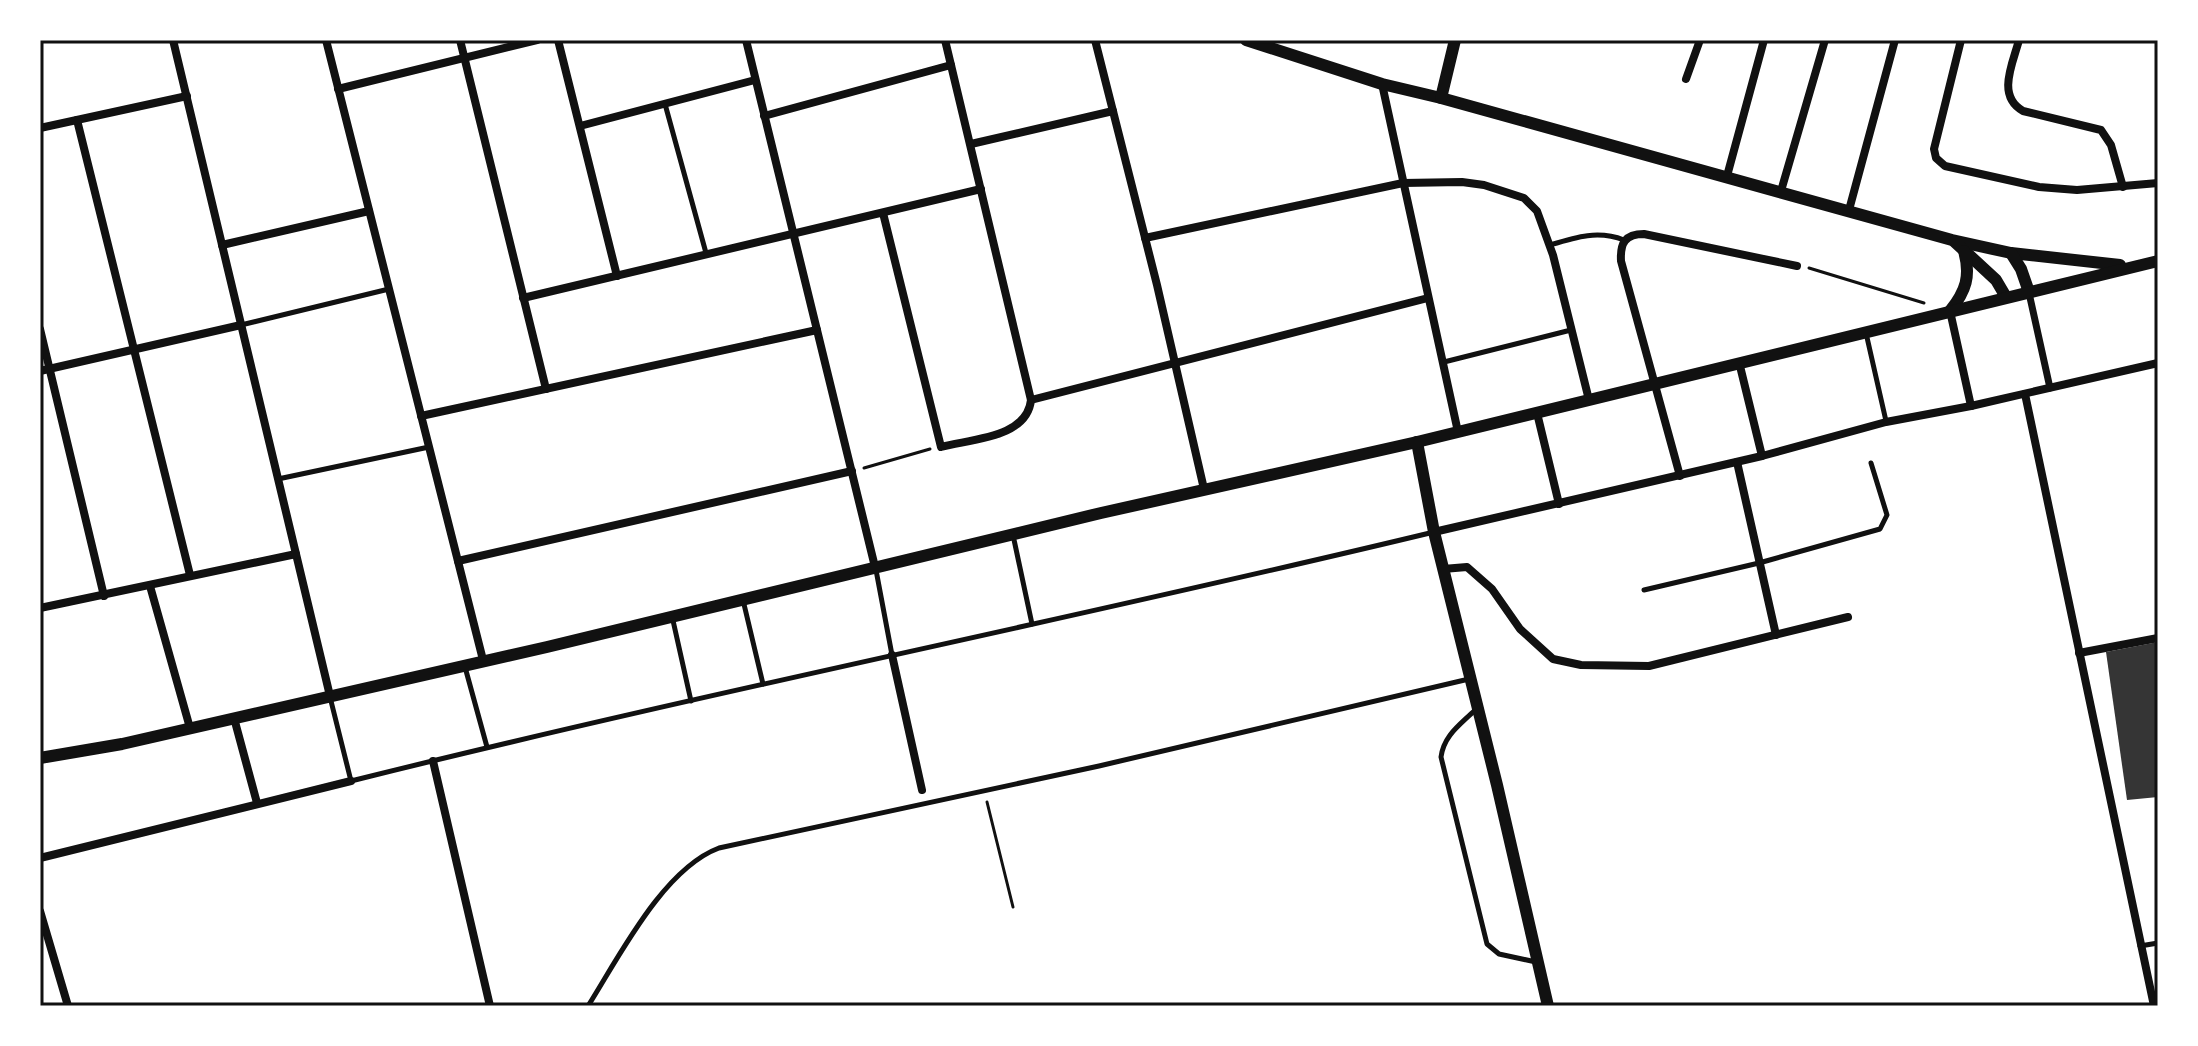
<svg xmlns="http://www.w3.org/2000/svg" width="2198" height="1046" viewBox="0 0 2198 1046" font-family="Overpass,sans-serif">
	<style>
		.building { fill: #353535 }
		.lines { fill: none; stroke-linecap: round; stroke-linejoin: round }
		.path { stroke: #111; stroke-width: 3 }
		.service { stroke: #111; stroke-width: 5 }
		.pedestrian { stroke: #111; stroke-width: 7 }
		.minor { stroke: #111; stroke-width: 8 }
		.tertiary { stroke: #111; stroke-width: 12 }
		.neatline { fill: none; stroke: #111; stroke-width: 3 }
	</style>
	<rect width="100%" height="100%" fill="#fff"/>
	<polygon class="building" points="2158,642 2158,797 2127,800 2106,652"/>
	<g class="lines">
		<g class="path">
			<polyline points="1809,268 1924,303"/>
			<polyline points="864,468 930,449"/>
			<polyline points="987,802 1013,907"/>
		</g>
		<g class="service">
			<polyline points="665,104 706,253"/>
			<path d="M1550,245C1576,237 1598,230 1624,240"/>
			<polyline points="241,325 389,289"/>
			<polyline points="1866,333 1886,421"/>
			<polyline points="1444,362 1571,330"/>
			<polyline points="278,479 429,447"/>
			<polyline points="1013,535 1032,624"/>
			<polyline points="876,570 892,655"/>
			<polyline points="1644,590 1759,563 1880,529 1887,515 1871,463"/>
			<polyline points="743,600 763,684"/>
			<polyline points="672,616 691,701"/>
			<polyline points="465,667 487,747"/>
			<path d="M330,697L351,781C711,691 1074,619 1434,532"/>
			<path d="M1475,710C1460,725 1444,735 1441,757L1487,944L1499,954L1536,962"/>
			<polyline points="2140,946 2158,943"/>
			<path d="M588,1006C619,957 663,869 719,848L1099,766L1469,679"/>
		</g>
		<polyline class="pedestrian" points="2029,293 2050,388"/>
		<g class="minor">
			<polyline points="173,40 330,696"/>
			<polyline points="326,40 483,660"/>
			<polyline points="460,40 546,389"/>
			<polyline points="558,40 617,276"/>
			<polyline points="746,40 875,567"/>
			<polyline points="1095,40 1157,285 1204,489"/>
			<polyline points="1961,40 1934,149 1936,158 1945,166 2039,187 2077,190 2158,183"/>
			<path d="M2019,40C2013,63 1996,96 2023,111L2101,130L2111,145L2123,187"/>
			<polyline points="1686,79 1700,40"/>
			<polyline points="1382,84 1458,432"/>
			<polyline points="338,89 537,40"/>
			<polyline points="764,116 951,65"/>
			<polyline points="77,120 190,575"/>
			<polyline points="580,126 755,80"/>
			<polyline points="40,128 187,96"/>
			<polyline points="971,144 1113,111"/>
			<polyline points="1727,176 1764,40"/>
			<polyline points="1781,191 1825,40"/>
			<polyline points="1849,210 1895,40"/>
			<path d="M883,213L941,447C971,439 1027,438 1031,400L945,40"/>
			<polyline points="1145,238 1403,183 1462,182 1484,185 1524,198 1537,211 1553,255 1589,400"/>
			<polyline points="222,245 369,211"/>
			<polyline points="523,298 981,189"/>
			<polyline points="1950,311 1971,406"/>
			<polyline points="40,329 104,596"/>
			<polyline points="1739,362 1762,456"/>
			<polyline points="40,371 241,325"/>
			<polyline points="2025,394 2154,1006"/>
			<polyline points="1031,400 1428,298"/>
			<polyline points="1537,413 1559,504"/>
			<polyline points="421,416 817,330"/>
			<polyline points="1737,462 1776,635"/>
			<path d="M1680,476L1621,261C1620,243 1625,234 1644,234L1797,266"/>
			<polyline points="1434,532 1762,456 1886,422 1971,406 2158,363"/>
			<polyline points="458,561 852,471"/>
			<polyline points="1443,569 1467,567 1492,589 1520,629 1553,659 1581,665 1649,666 1848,617"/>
			<polyline points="150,586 190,728"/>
			<polyline points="40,608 296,554"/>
			<polyline points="2079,653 2158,638"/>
			<polyline points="892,655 922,790"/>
			<polyline points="234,718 257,803"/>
			<polyline points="433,761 490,1006"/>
			<polyline points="40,858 351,781"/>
			<polyline points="40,911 68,1006"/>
		</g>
		<g class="tertiary">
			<polyline points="1246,40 1382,84 1441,98 1952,240 2011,253 2120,265"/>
			<polyline points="1441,98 1455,40"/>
			<polyline points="1955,242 1996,280 2006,297"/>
			<polyline points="2011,253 2021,269 2029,292"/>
			<path d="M1950,311C1966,291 1971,276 1964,251"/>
			<polyline points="1417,442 1434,532 1497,785 1548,1006"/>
			<polyline points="40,758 122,744 547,647 1101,513 1417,442 2158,261"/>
		</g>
	</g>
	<rect width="2198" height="1046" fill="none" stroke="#ffffff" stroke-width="84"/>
	<rect x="42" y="42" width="2114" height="962" class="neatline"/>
</svg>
